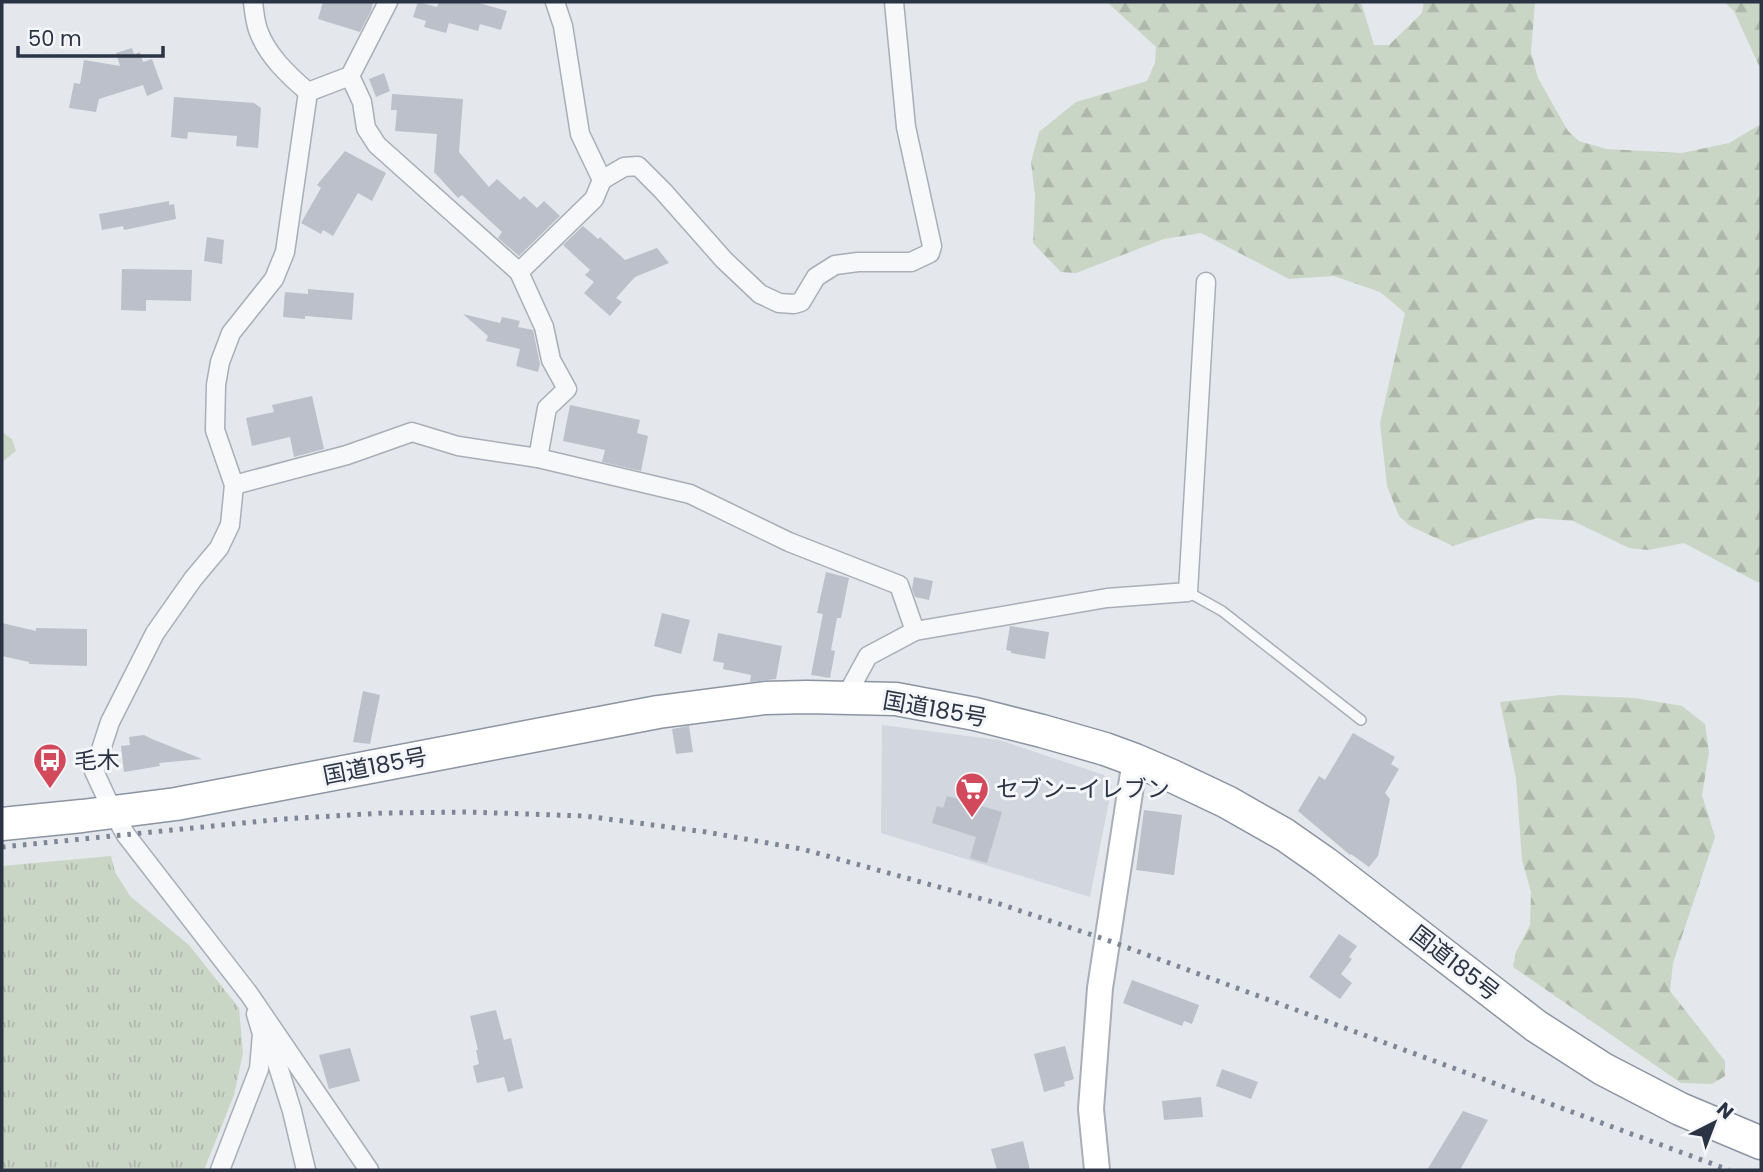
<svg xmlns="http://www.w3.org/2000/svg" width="1763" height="1172" viewBox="0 0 1763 1172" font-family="Poppins,'Noto Sans JP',sans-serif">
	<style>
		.built { fill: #d2d6de }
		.grass { fill: url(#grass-tufts) }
		.forest { fill: url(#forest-firs) }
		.building { fill: #bbc0ca }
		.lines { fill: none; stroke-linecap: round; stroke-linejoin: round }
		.lane-casing { stroke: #a9aeb7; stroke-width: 12 }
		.street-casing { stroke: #a9aeb7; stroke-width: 21 }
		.secondary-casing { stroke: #a9aeb7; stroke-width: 28 }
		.highway-casing { stroke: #8b94a3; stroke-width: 35 }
		.lane { stroke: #f7f8fa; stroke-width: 9 }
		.street { stroke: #f7f8fa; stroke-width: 18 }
		.secondary { stroke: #fff; stroke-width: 24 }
		.highway { stroke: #fff; stroke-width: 32 }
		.rail { stroke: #7d8696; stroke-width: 5; stroke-dasharray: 3.5 7; stroke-linecap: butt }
		.labels { text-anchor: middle; stroke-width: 6; stroke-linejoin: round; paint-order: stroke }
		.street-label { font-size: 23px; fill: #2b3445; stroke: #f4f6f9 }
		.poi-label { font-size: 23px; fill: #2b3445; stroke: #f4f6f9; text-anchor: start }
	</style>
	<defs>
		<pattern id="grass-tufts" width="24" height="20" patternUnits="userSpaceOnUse" patternTransform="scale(1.75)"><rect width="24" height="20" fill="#c9d6c5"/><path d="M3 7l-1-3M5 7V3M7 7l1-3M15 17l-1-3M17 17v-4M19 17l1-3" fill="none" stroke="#adb8ab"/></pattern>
		<pattern id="forest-firs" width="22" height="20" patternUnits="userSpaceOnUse" patternTransform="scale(1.75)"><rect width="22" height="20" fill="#c9d6c5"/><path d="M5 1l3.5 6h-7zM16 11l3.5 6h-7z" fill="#adb8ab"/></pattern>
	</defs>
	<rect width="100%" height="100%" fill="#e4e7ec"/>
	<polygon class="built" points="882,725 999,740 1104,775 1112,786 1090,897 881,833"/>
	<polygon class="grass" points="111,856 115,872 130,896 189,945 239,1008 243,1053 234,1095 204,1170 2,1170 2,866"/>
	<g class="forest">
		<polygon points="1107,2 1361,2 1374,45 1389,45 1422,13 1424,2 1535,2 1531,52 1538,78 1568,131 1579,141 1606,149 1682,153 1729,143 1761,124 1761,582 1757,582 1684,543 1648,550 1629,548 1573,521 1537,518 1453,546 1410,526 1399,516 1387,486 1380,423 1405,313 1380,292 1334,276 1289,279 1201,233 1164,239 1076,273 1061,272 1033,243 1035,196 1031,162 1039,132 1076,102 1147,81 1155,63 1156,47"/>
		<polygon points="1724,2 1761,2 1761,70 1734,11"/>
		<polygon points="2,432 12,439 16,451 2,462"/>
		<polygon points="1560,695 1635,698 1682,706 1705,724 1709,752 1702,795 1715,837 1673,963 1670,991 1725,1061 1725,1076 1712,1084 1681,1083 1513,967 1516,952 1530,925 1531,892 1522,860 1516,778 1500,702"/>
	</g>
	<g class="building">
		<polygon points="323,2 373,2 371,11 360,32 318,19"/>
		<polygon points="418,2 437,7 439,2 476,2 507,11 501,30 480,24 478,31 449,23 446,33 424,27 426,21 413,17"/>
		<polygon points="132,48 134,54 140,52 143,62 152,59 163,89 147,96 143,85 99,99 96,112 69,108 74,83 80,84 84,60 120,66 116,53"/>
		<polygon points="384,73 390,91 376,97 369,79"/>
		<polygon points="392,94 463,99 459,152 489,187 497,179 520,200 524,196 537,208 544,201 560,216 519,256 498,238 502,232 462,195 458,198 434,172 437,134 395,131 397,110 391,110"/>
		<polygon points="174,97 254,103 261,108 258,148 236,146 237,136 188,132 187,139 171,137"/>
		<polygon points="345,151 386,173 372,201 358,193 333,236 323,230 321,234 301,223 321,188 317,185"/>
		<polygon points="169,201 169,205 174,204 176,219 124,230 123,226 102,230 99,214"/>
		<polygon points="583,226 598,239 600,237 625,260 657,248 669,263 635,277 616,298 622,302 610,316 584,293 594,282 585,275 590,270 563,245"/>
		<polygon points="207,237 224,240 222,264 204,261"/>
		<polygon points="122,269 192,270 191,301 146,300 146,311 121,310"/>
		<polygon points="308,289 354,293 352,320 305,316 305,319 283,317 285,292 308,294"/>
		<polygon points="463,314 500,323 502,317 520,321 518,327 533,330 540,364 538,372 516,366 520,349 486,341 488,336"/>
		<polygon points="312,396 324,449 294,457 290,437 252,446 246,418 274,412 272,405"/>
		<polygon points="570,405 640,420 637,433 648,436 641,471 602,462 605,450 563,441"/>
		<polygon points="826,572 849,578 841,618 837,618 831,650 835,651 830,678 811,675 823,614 817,613"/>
		<polygon points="914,577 933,581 929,600 915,597 912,589"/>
		<polygon points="662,613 690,620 681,654 654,646"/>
		<polygon points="2,623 36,631 36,628 87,629 87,666 29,664 29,662 2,656"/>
		<polygon points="1010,626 1049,632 1045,659 1011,653 1011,651 1006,650"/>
		<polygon points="718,633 782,646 776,679 750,682 751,675 723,669 724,663 713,661"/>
		<polygon points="363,691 380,695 370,744 353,742"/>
		<polygon points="689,726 693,752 676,754 672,729"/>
		<polygon points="1353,733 1395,757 1391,764 1399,769 1385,793 1390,799 1378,856 1369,867 1351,854 1350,855 1298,811 1319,776 1325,780"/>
		<polygon points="144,735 152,739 202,759 159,763 160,766 124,772 121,746 130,745 129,737"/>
		<polygon points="947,796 1002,812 987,863 970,858 976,837 932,823 937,806 943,808"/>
		<polygon points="1144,810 1182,815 1174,875 1136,870"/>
		<polygon points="1339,934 1357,946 1349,957 1352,959 1341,974 1352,983 1340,999 1309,977"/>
		<polygon points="1132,980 1199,1005 1192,1024 1184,1021 1182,1026 1123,1003"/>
		<polygon points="496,1010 504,1040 511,1038 523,1088 508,1092 504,1077 477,1083 473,1066 479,1064 476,1050 478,1050 470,1016"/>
		<polygon points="1065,1046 1074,1079 1064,1082 1065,1086 1044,1092 1034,1054"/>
		<polygon points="350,1048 360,1081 329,1089 319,1055"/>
		<polygon points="1222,1069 1258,1082 1251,1099 1216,1086"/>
		<polygon points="1201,1097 1203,1117 1164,1120 1162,1101"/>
		<polygon points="1463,1111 1488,1120 1460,1170 1427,1170"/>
		<polygon points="1023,1141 1030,1170 997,1170 991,1149"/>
	</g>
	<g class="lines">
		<g class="lane-casing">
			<polyline id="lane" points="1188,592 1222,611 1361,720"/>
		</g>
		<g class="street-casing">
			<g id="street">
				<path d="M253,2C254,11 255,21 258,30C267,55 288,75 308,92"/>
				<polyline points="555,2 563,26 580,134 602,180"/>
				<polyline points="350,76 362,102 366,128 377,145 519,272 544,327 551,360 567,389 547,408 538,458"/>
				<polyline points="308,92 285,252 274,279 231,333 220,362 216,385 215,430 234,485 230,525 219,548 193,579 155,633 110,722 94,771 113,812 126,835 249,994 369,1170"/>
				<polyline points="308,92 350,76 388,2"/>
				<polyline points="519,272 594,199 602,180 624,167 638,166 663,191 724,260 760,294 779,303 794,304 801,302 816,277 835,265 858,262 911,262 930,253 932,246 906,127 894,2"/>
				<polyline points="234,485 347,455 412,432 458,446 538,458 690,494 789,542 899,585 915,631"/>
				<polyline points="845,698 868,656 915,631 1107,598 1188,592 1206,282"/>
				<polyline points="278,1038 277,1063 292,1111 306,1170"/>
				<polyline points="220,1170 259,1069 262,1034 256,1014"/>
			</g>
		</g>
		<g class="secondary-casing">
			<polyline id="secondary" points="1097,1170 1091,1109 1100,988 1135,760"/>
		</g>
		<g class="highway-casing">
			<polyline id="highway" points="2,824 82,816 176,804 658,712 765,698 807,697 896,699 975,714 1042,731 1105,749 1135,760 1172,776 1227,802 1285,835 1325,863 1536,1026 1603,1069 1680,1109 1761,1143"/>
		</g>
		<use href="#lane" class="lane"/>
		<use href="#street" class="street"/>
		<use href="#secondary" class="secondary"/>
		<use href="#highway" class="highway"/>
		<polyline class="rail" points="2,847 283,819 384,813 468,812 585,816 706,832 802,849 1000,904 1107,940 1729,1170"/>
	</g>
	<defs>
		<g id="bus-pin" transform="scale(1.75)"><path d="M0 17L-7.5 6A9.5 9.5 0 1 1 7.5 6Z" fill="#d1495b" stroke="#f4f6f9"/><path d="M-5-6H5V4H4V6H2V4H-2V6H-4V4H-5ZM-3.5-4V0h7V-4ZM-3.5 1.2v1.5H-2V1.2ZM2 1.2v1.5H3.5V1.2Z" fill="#fff"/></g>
		<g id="supermarket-pin" transform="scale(1.75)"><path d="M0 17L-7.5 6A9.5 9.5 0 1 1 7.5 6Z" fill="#d1495b" stroke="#f4f6f9"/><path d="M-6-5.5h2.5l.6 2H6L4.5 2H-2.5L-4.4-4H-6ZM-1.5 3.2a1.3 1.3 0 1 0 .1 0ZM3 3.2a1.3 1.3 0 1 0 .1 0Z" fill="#fff"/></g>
	</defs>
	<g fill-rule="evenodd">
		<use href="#bus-pin" x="50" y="760"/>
		<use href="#supermarket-pin" x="972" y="789"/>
	</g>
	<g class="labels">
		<g class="street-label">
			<text transform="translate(935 709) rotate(10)" y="8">国道185号</text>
			<text transform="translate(375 766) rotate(-11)" y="8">国道185号</text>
			<text transform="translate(1455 963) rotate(38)" y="8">国道185号</text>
		</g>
		<g class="poi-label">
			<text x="74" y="768">毛木</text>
			<text x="996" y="797">セブン-イレブン</text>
		</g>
	</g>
	<rect width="1763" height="1172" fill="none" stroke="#2b3445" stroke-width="7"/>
	<g transform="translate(1714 1123) rotate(42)" stroke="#f4f6f9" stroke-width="5" paint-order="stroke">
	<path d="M0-5L12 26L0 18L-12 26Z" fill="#2b3445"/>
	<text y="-10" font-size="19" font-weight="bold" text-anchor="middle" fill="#2b3445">N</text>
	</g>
	<path d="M18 46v10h145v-10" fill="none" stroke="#2b3445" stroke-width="3.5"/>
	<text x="28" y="46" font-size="21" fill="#2b3445" stroke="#f4f6f9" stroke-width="5" paint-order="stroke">50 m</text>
</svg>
